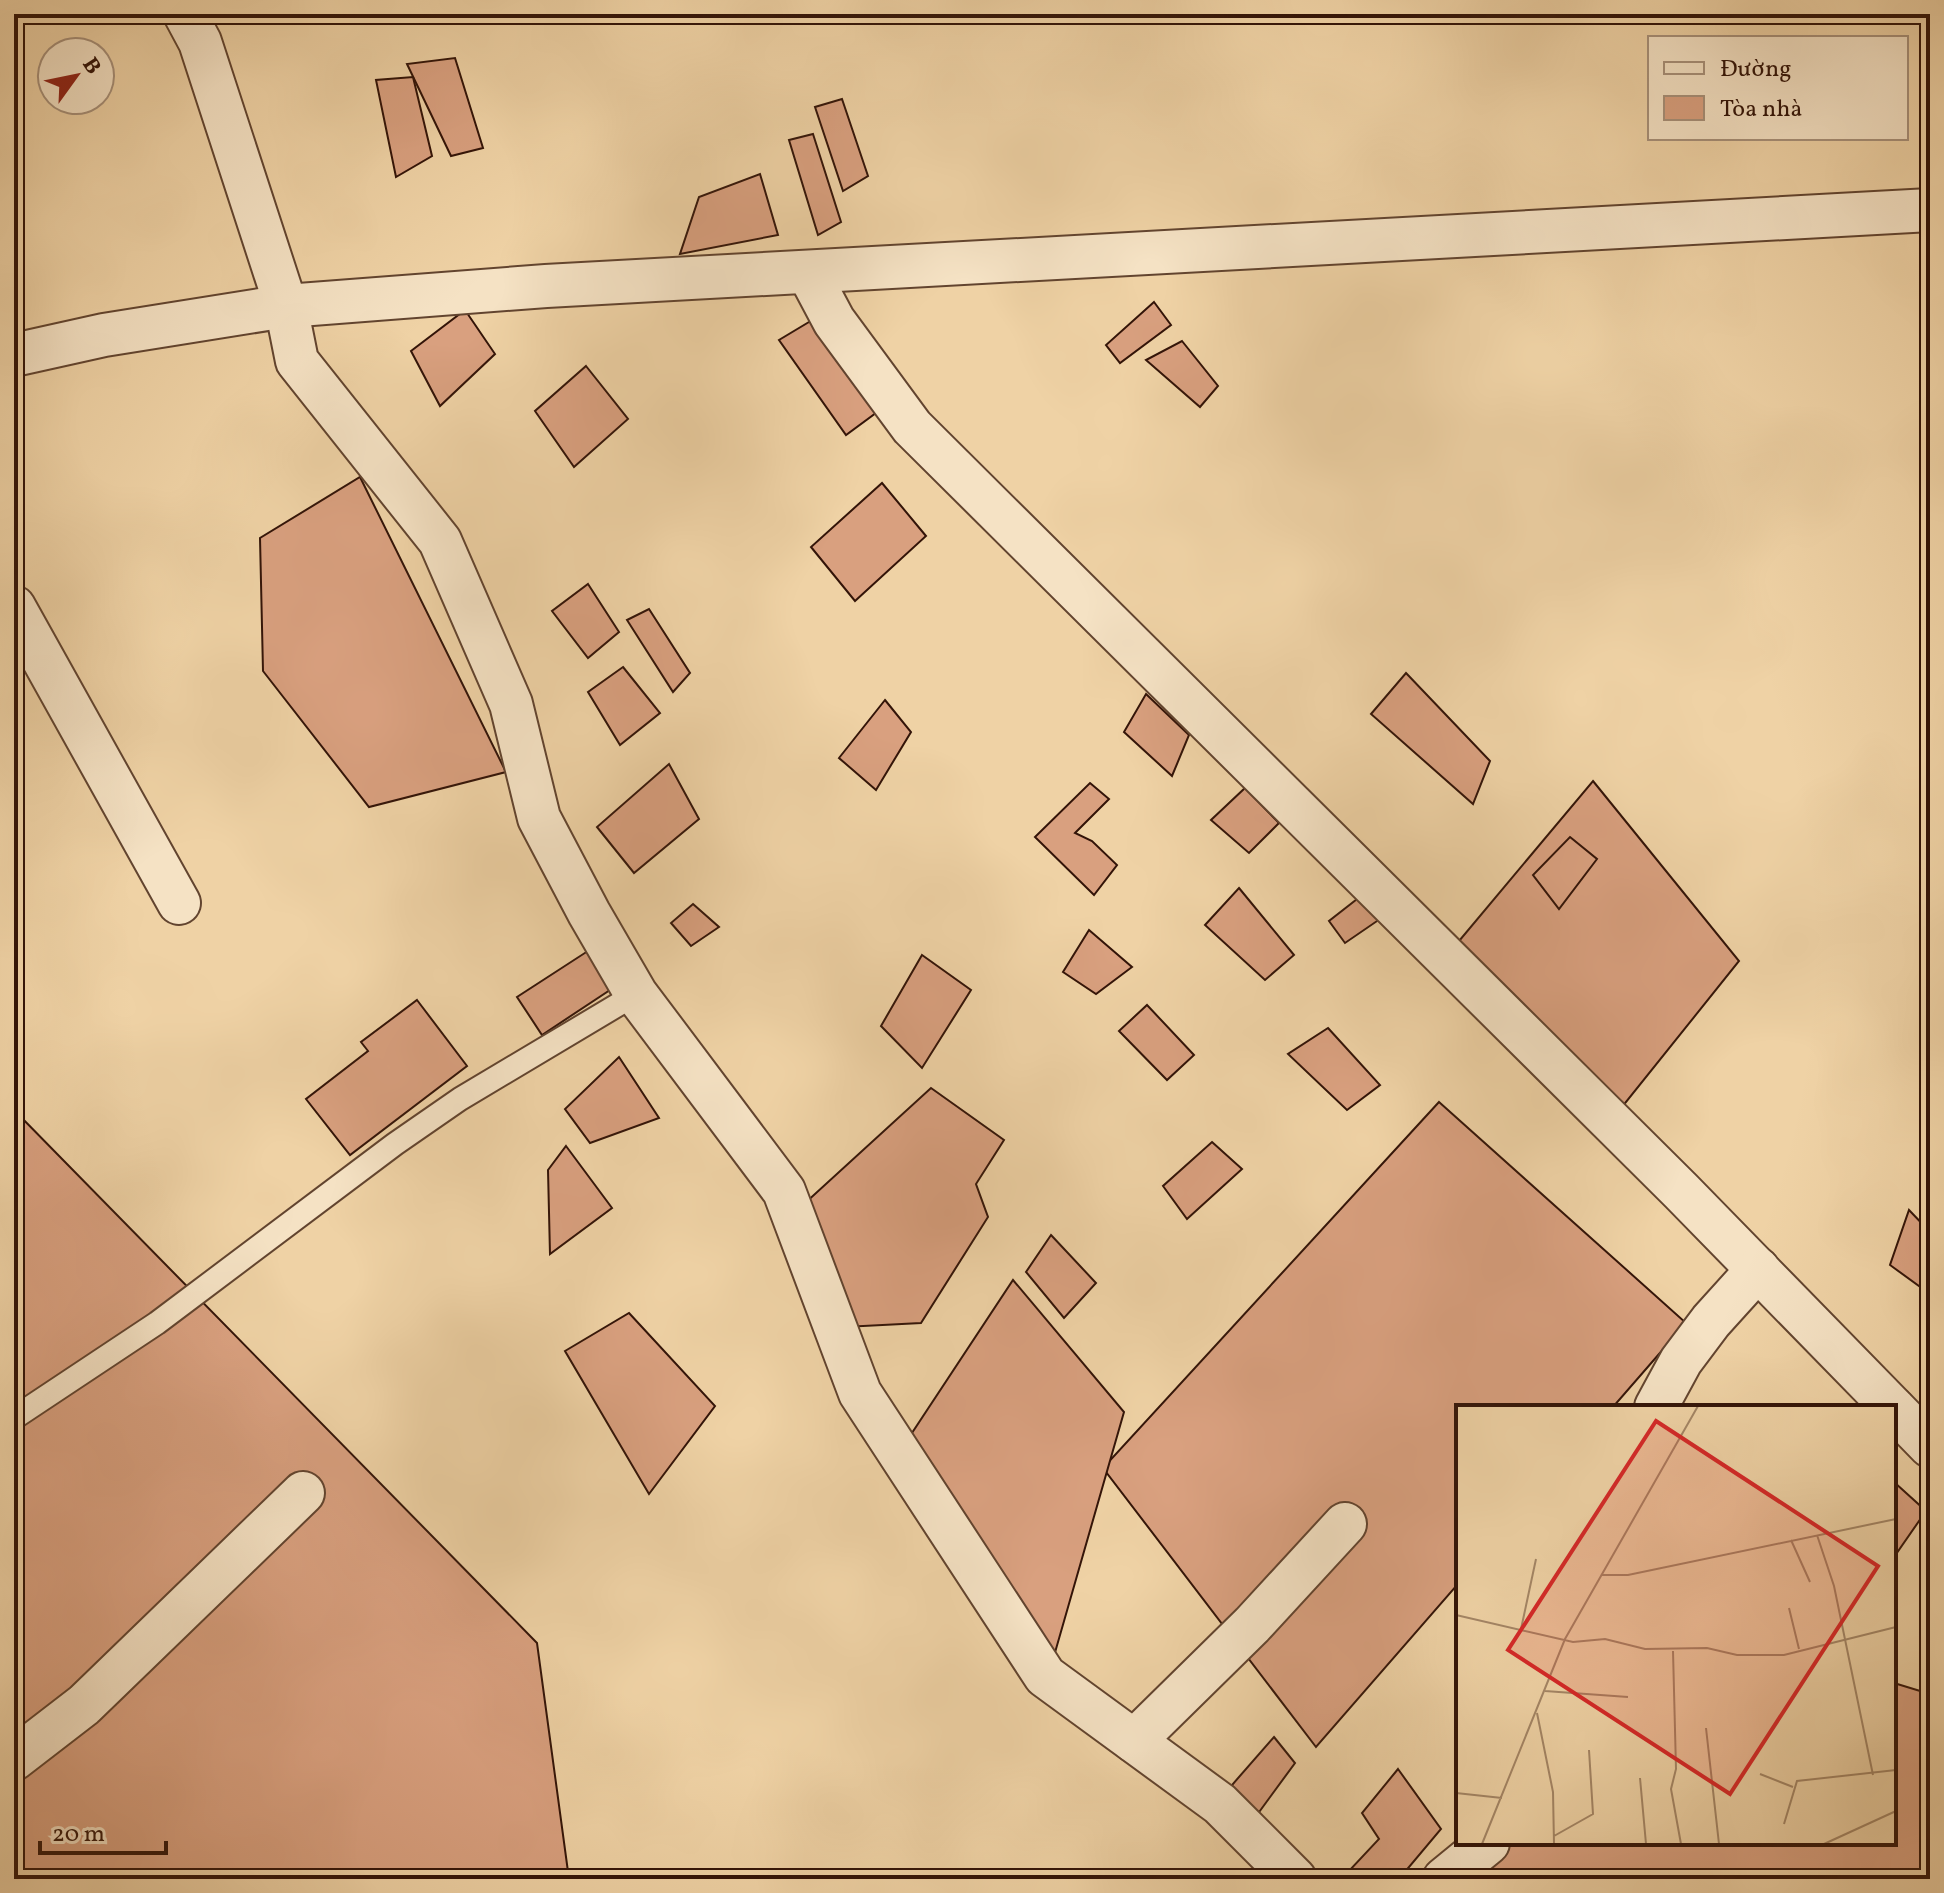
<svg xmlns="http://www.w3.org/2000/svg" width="1944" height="1893" viewBox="0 0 1944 1893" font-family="Vollkorn,serif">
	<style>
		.building { fill: #d9a07f; stroke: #331408; stroke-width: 2 }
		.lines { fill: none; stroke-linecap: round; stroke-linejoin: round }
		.lane-casing { stroke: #62442f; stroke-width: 26 }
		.street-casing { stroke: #62442f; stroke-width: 46 }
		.lane { stroke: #f5e2c4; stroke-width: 22 }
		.street { stroke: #f5e2c4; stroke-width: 42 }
		.inset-road { fill: none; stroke: #a48666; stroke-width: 2 }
		.view { fill: #d62828; fill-opacity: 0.15; stroke: #d62828; stroke-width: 4 }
		.inset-edge { fill: none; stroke: #331408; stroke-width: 4 }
	</style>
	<rect width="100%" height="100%" fill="#efd2a5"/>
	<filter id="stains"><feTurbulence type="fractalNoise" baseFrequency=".0025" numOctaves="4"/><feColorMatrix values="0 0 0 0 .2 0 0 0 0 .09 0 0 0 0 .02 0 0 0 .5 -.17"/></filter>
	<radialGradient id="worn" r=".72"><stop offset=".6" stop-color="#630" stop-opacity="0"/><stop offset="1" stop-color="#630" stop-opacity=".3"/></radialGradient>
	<g class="building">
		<polygon points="455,58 483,148 451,156 407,64"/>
		<polygon points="413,77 432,156 396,177 376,80"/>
		<polygon points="842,99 868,176 843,191 815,107"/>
		<polygon points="813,134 841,222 818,235 789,140"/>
		<polygon points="760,174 778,235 680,254 699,197"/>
		<polygon points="1154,302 1171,325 1120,363 1106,345"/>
		<polygon points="465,310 495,354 440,406 411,351"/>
		<polygon points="819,316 884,407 846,435 779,340"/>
		<polygon points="1182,341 1218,386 1200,407 1146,360"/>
		<polygon points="586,366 628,419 574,467 535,411"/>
		<polygon points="360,477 506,772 369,807 263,671 260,538"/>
		<polygon points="882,483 926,536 855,601 811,547"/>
		<polygon points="588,584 619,632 588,658 552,611"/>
		<polygon points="649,609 690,673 673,692 627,620"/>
		<polygon points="623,667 660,713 620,745 588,692"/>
		<polygon points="1406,673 1490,761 1473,804 1371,714"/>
		<polygon points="1146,694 1189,735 1172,776 1124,732"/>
		<polygon points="885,700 911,732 876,790 839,758"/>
		<polygon points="669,764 699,819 634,873 597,827"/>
		<polygon points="1593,781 1739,961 1618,1112 1454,947"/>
		<polygon points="1090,783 1109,799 1075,833 1092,841 1117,865 1094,895 1035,837"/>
		<polygon points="1245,788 1279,823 1249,853 1211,820"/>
		<polygon points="1570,837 1597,859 1559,909 1533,875"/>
		<polygon points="1375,885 1399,906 1345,943 1329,921"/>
		<polygon points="1239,888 1294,955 1265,980 1205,925"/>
		<polygon points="693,904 719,927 691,946 671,923"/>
		<polygon points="1089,930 1132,967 1096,994 1063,972"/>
		<polygon points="591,949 616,986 542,1035 517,997"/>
		<polygon points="922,955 971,990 922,1068 881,1026"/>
		<polygon points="417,1000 467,1066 350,1155 306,1099 368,1051 361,1042"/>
		<polygon points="1147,1005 1194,1055 1167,1080 1119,1031"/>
		<polygon points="1328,1028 1380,1085 1347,1110 1288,1054"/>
		<polygon points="619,1057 659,1118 590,1143 565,1109"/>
		<polygon points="931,1088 1004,1140 976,1184 988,1217 921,1323 844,1327 804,1204"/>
		<polygon points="1439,1102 1686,1323 1613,1407 1458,1407 1458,1584 1316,1747 1103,1468"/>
		<polygon points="14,1110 537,1643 569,1879 14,1879"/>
		<polygon points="1212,1142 1242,1169 1187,1219 1163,1186"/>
		<polygon points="566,1146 612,1208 550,1254 548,1170"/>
		<polygon points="1909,1210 1930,1232 1930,1294 1890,1265"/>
		<polygon points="1051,1235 1096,1283 1064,1318 1026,1272"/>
		<polygon points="1013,1280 1124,1412 1052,1663 906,1442"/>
		<polygon points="629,1313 715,1406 649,1494 565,1351"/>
		<polygon points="1894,1482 1926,1511 1894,1557"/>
		<polygon points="1894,1683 1930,1694 1930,1879 1464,1879 1503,1843 1894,1843"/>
		<polygon points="1274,1737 1295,1763 1254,1819 1232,1785"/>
		<polygon points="1398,1769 1441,1829 1399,1879 1351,1879 1347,1873 1379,1839 1362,1813"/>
	</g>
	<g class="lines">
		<g class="lane-casing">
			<polyline id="lane" points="14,1418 157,1323 395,1144 460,1099 636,994"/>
		</g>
		<g class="street-casing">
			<g id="street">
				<polyline points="185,14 200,42 286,306 297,361 440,541 511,704 539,818 589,913 636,994 784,1191 860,1393 1045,1676 1220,1804 1295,1879"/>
				<polyline points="808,272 834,321 912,427 1681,1191 1892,1407"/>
				<polyline points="14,355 104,335 286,306 546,286 1930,210"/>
				<polyline points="14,607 179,903"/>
				<polyline points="1656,1407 1681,1361 1711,1321 1758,1269"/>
				<polyline points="1894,1409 1930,1446"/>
				<polyline points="1134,1741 1252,1625 1345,1524"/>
				<polyline points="14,1759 84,1705 303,1493"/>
				<polyline points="1444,1879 1488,1843"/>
			</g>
		</g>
		<use href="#lane" class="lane"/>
		<use href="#street" class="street"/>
	</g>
	<g transform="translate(1456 1405)">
		<rect width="440" height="440" fill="#efd2a5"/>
		<path class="inset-road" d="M361,130L378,181L417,370M335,135L354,177M145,170H172L440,114M333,203L343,244M0,210L117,237L149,234L189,244L251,243L281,250H328L440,222M65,224L80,154M217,246L220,364L215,384L225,439M89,286L172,292M81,308L97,387L98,439M250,323L263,439M304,369L337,382M184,373L190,439M0,388L46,393M328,419L341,376L440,365M98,431L137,409L133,345M26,439L109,234L242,1M368,439L440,406"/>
		<path class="view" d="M200,16L422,161L274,389L52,245Z"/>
		<rect width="440" height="440" class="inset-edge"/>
	</g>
	<rect width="1944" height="1893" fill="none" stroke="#efd2a5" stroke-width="48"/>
	<rect x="16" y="16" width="1912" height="1861" fill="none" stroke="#331408" stroke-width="4"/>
	<rect x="24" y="24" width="1896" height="1845" fill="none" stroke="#331408" stroke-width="2"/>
	<rect x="1648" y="36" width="260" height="104" fill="#f5e2c4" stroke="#a79079" stroke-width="2"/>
	<rect x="1664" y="62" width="40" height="12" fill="#f5e2c4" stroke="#a79079" stroke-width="2"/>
	<text x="1720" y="76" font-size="24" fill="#331408">Đường</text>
	<rect x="1664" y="96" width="40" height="24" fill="#d9a07f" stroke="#a79079" stroke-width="2"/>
	<text x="1720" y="116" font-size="24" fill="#331408">Tòa nhà</text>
	<g transform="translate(76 76) rotate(57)"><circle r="38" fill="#f5e2c4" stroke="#a79079" stroke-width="2"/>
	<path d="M0-6L14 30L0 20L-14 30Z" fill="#8f2418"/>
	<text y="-12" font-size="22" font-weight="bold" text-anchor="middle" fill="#331408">B</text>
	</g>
	<path d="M40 1841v12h126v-12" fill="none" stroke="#331408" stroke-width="4"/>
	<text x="52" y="1841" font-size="24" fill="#331408" stroke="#f5e2c4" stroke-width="6" paint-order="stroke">20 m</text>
	<rect width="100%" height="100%" filter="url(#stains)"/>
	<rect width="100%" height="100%" fill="url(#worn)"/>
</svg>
